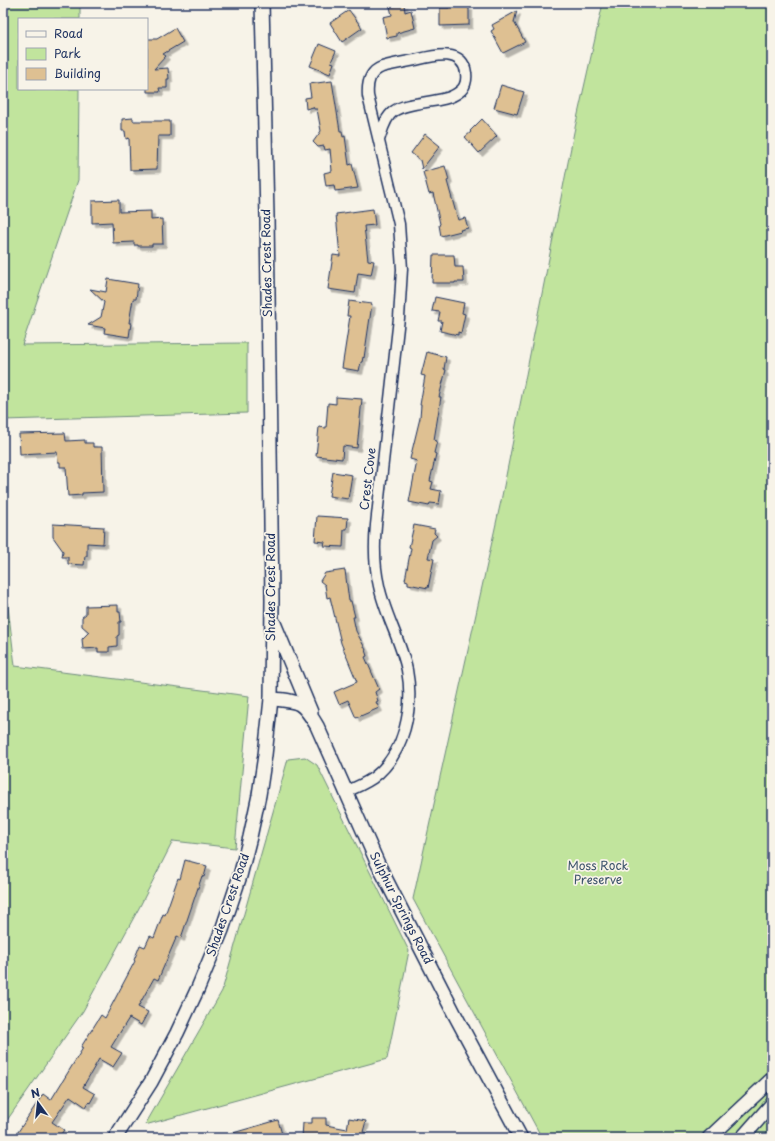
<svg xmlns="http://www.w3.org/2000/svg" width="775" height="1141" viewBox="0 0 775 1141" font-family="'Playpen Sans',sans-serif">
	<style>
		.green { fill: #c1e49d; stroke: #6e8a7e }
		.building { fill: #dec092; stroke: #1b2f5e; filter: url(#shadow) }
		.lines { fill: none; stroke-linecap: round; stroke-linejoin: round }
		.minor-casing { stroke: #1b2f5e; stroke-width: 13 }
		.tertiary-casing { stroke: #1b2f5e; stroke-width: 16 }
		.minor { stroke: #f7f3e8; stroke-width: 10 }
		.tertiary { stroke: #f7f3e8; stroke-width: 13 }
		.labels { text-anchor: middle; stroke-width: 3.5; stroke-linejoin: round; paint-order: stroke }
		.street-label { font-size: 12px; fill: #1b2f5e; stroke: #f7f3e8 }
		.park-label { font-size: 12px; fill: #3c536b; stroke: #f7f3e8 }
	</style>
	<defs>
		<filter id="shadow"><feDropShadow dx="3.5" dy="3.5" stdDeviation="0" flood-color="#0004"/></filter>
	</defs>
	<rect width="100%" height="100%" fill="#f7f3e8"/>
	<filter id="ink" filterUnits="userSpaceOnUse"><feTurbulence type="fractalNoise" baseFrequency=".025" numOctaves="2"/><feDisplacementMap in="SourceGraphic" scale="8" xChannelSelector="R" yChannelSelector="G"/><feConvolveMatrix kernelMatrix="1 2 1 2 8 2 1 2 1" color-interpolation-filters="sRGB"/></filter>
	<g filter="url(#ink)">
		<g class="green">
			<polygon points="3,3 80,3 80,19 19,19 19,89 79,89 78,180 22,345 247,343 247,413 3,420"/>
			<polygon points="603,3 772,3 772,1138 542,1138 413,899 501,501 574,132"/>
			<polygon points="3,564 15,666 249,696 235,848 173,841 139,908 83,1011 3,1126"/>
			<polygon points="305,757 317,765 409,951 387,1059 145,1125 222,991 288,759"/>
		</g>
		<g class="building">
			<polygon points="449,3 463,3 463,7 469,7 469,25 440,26 440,8 449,8"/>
			<polygon points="404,4 405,12 411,10 415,28 397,33 397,36 387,38 383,17 392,15 390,7"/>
			<polygon points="349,10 362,28 342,42 330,23"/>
			<polygon points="517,11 514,22 525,42 503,53 491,31 494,29 492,25"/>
			<polygon points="175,28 183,42 163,54 166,56 154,69 168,68 169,79 167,79 167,88 159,88 160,92 147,92 147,39 157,39"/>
			<polygon points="319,44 336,51 331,62 334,63 330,74 310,66"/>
			<polygon points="332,81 340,131 342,131 343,137 345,136 349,165 352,164 358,188 335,191 334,185 326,186 324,173 332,171 330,149 325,150 324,146 318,147 313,142 321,131 317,109 314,109 313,107 306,109 305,98 311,97 309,84"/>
			<polygon points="501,85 524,92 517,114 494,108"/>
			<polygon points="133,118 133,121 170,121 170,136 158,136 157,169 130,170 129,138 126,139 125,131 122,131 122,119"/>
			<polygon points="482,119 497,136 479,153 465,137 471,132 470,131"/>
			<polygon points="425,134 440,146 422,169 420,160 411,153"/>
			<polygon points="445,166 449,180 447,181 458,220 465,218 468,228 460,230 461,231 441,236 439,225 440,224 433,193 429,194 423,172"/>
			<polygon points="119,200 119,212 151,211 151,220 162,219 163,244 152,244 152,246 138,246 138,245 134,245 134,242 113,243 112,222 92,223 92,201"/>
			<polygon points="373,209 375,225 364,226 368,260 374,261 371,275 358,273 355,293 328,289 333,255 340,256 336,214"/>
			<polygon points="433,255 454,255 455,267 463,267 464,282 455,282 455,283 432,283"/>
			<polygon points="108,279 138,284 136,299 133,299 129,323 131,323 129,337 104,333 105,328 88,325 101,317 104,302 90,289 106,292"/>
			<polygon points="435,297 464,303 462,313 465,314 461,333 458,332 458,335 440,331 442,321 438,321 440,312 432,311"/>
			<polygon points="349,301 372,304 364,358 363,357 362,362 361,362 359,371 342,368 350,316 347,316"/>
			<polygon points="427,352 446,357 444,369 446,370 439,397 441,397 434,440 437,441 434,453 436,454 430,481 433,482 431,489 441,491 439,504 430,503 429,506 409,502 417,461 410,459 420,418 421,405 420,405 425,376 421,375"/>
			<polygon points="336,397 362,399 357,448 343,446 342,459 316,456 319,427 326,428 328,403 336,404"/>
			<polygon points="65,433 66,441 85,440 85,443 93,443 93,447 102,447 103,492 82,493 82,495 68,496 66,467 60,467 60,462 58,462 57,452 20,454 19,434"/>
			<polygon points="333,472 352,475 348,499 329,496"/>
			<polygon points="317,516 348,518 347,529 344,529 343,547 324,546 325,542 315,541"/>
			<polygon points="53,524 104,527 103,544 87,543 87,556 85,556 84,565 68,564 68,557 62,557 63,551 53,537"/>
			<polygon points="414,525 435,529 434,533 437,536 432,540 428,558 434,559 428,588 408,584 408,581 405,580 411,548 409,547"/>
			<polygon points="345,570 349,601 351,601 355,617 353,617 356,631 366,650 365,650 367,656 365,657 379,689 375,692 378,701 376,702 379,708 356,718 348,700 339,704 334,692 357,682 341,643 330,597 327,598 325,585 320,581 325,573"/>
			<polygon points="118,605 118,612 120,612 121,622 119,622 119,635 117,636 117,646 109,647 109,652 98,652 98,648 83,649 82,639 89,632 82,626 82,617 86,614 86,606"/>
			<polygon points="185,860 207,866 204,877 202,876 181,938 177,936 158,980 154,978 138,1007 148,1012 141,1025 129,1018 111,1047 122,1053 113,1067 99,1059 83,1087 95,1094 90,1103 89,1102 86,1107 70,1096 52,1122 64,1130 58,1138 14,1138 43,1094 51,1100 83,1048 81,1047 101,1015 105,1018 135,961 134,960 140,945 145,947 150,936 154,938 163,914 165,915 178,878 180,879"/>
			<polygon points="312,1118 326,1118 326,1125 347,1129 349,1118 366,1121 363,1132 367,1133 366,1138 302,1138 303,1123 312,1123"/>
			<polygon points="278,1120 283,1138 226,1138 226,1135"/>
		</g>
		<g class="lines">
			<g class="minor-casing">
				<path id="minor" d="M345,792C355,788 364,784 373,778C405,754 414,707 407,670C401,641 385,615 379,586C374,565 374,546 376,525L399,318L402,269L399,224L368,96C367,83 369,72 382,67C393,64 404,62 415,60C432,56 463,47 466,73C467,80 465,88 459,92C445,104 410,100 394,111C385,117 382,131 379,140"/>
			</g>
			<g class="tertiary-casing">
				<g id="tertiary">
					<polyline points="274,623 311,712"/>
					<path d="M271,699C300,701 302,701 317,726L378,864L454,1013L521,1138"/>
					<polyline points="115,1138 151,1082 177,1033 198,988 222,930 240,876 250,837 259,795 265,755 271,699 272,600 267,216 262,3"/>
					<polyline points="709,1138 772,1079"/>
					<polyline points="742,1138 772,1104"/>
				</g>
			</g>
			<use href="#minor" class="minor"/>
			<use href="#tertiary" class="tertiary"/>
		</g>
	</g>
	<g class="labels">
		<g class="street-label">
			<text transform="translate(267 263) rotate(-91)" y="4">Shades Crest Road</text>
			<text transform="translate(368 479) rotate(-83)" y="4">Crest Cove</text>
			<text transform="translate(271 587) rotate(-90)" y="4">Shades Crest Road</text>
			<text transform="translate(228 905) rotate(-71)" y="4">Shades Crest Road</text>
			<text transform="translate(401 908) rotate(63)" y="4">Sulphur Springs Road</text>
		</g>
		<g class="park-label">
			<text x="598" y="870">Moss Rock<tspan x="598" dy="14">Preserve</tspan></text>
		</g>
	</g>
	<rect width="775" height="1141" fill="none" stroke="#f7f3e8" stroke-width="16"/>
	<rect x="8" y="8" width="759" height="1125" fill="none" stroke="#1b2f5e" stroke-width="1.5" filter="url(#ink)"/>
	<rect x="18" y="18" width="130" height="72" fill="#f7f3e8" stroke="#9fa5b1"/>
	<rect x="26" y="31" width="20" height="6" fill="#f7f3e8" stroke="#9fa5b1"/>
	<text x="54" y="38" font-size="12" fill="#1b2f5e">Road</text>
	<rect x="26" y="48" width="20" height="12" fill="#c1e49d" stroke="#9fa5b1"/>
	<text x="54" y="58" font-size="12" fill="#1b2f5e">Park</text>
	<rect x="26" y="68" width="20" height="12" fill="#dec092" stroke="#9fa5b1"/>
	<text x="54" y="78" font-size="12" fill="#1b2f5e">Building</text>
	<g transform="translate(38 1103) rotate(345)" stroke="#f7f3e8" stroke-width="3" paint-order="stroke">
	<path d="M0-3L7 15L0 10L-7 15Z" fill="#1b2f5e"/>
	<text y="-6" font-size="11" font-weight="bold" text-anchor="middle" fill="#1b2f5e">N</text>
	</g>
</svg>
